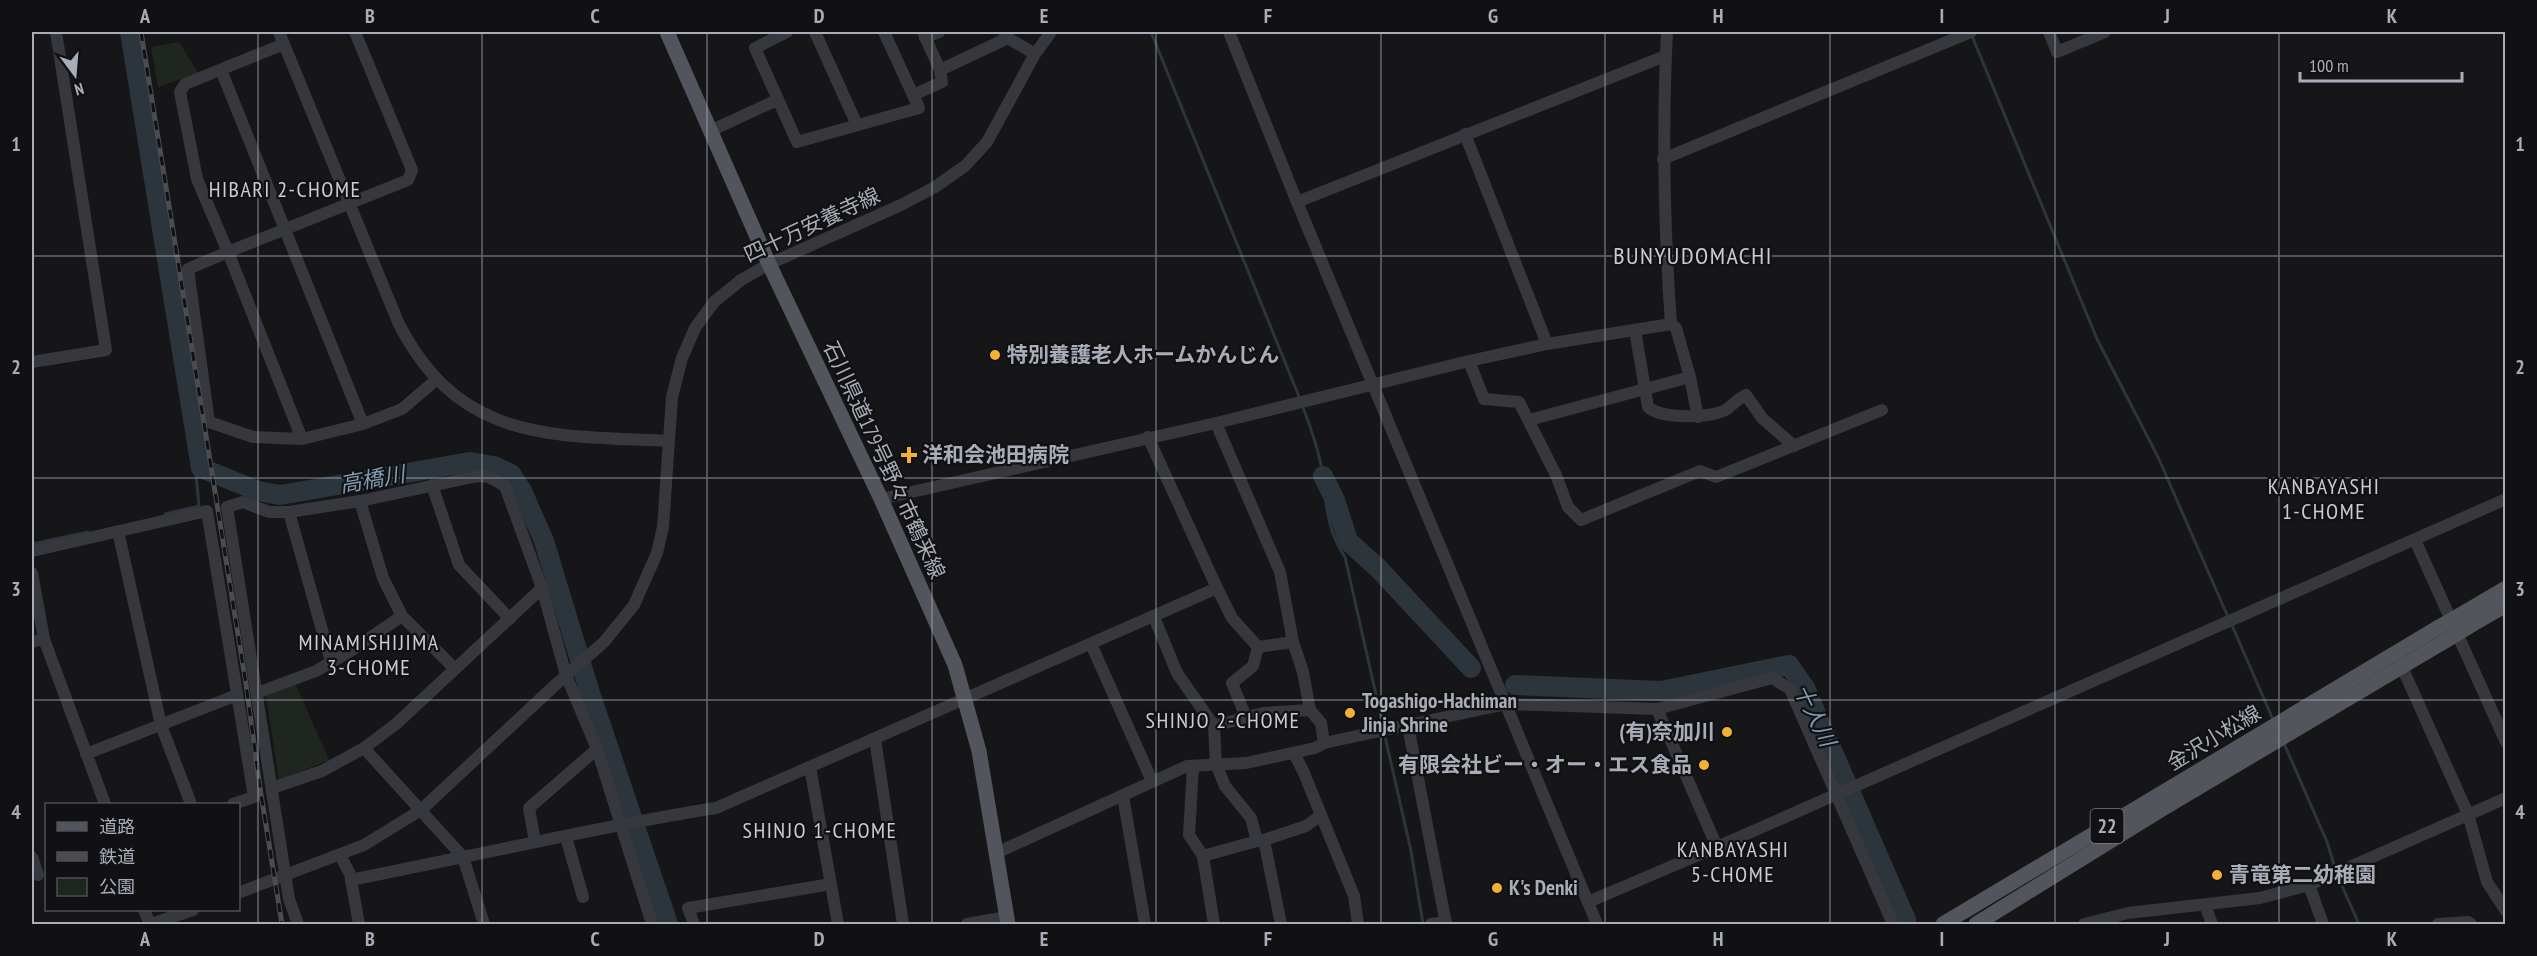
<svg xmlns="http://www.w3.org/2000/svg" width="2537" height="956" viewBox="0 0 2537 956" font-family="'PT Sans Narrow','Noto Sans JP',sans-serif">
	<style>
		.green { fill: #1e261f }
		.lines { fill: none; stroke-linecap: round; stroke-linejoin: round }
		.stream { stroke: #2c353c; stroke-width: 3 }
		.river { stroke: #2c353c; stroke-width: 20 }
		.minor { stroke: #37383d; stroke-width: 12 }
		.major { stroke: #53555c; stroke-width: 15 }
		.rail-casing { stroke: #4a4c52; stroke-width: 5 }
		.rail { stroke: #111113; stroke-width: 3; stroke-dasharray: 9; stroke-linecap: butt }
		.major-bridge { stroke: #53555c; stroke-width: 15 }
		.grid { fill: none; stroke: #a8adb8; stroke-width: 1.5; stroke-opacity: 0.55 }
		.poi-dot { fill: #f2b134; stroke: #111113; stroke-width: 2 }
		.labels { text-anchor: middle; stroke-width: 4.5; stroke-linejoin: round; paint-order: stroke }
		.shield { fill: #111113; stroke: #7b7e86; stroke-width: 1.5 }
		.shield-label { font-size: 20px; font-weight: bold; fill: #a8adb8 }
		.street-label { font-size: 21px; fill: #a8adb8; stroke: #111113 }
		.poi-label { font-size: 21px; font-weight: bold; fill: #a8adb8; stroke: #111113; text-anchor: start }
		.neighbourhood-label { font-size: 22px; letter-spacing: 1.5px; fill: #c9ccd4; stroke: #111113 }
		.water-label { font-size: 22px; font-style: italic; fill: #7f9bb3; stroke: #111113 }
		.quarter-label { font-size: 24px; letter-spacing: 1.5px; fill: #c9ccd4; stroke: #111113 }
		.neatline { fill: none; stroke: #a8adb8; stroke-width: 2 }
		.grid-label { font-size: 20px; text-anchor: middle; font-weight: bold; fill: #a8adb8 }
	</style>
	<rect width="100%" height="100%" fill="#161618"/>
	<g class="green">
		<polygon points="179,42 198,73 158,87 151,47"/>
		<polygon points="296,685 329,760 279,780 266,695"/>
	</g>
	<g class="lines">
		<g class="stream">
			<polyline points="1151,32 1300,399"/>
			<polyline points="1972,36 2097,339 2158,457 2228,617"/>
			<path d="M1302,405C1311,428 1320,453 1323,477C1326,505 1328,533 1345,557L1383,726"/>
			<polyline points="165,514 199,506 196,475 201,468"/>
			<polyline points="32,544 88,532"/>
			<polyline points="2231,623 2274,722"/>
			<polyline points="1384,732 1411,851 1423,924"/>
			<polyline points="2283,741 2327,842 2335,868"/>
			<polyline points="2338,877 2359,924"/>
		</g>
		<g class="river">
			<polyline points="130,32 201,468 258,491 280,495 470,462 494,466 511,474 522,491 544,541 590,693 668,924"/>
			<polyline points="1323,476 1335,500 1348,541 1379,569 1471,668"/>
			<polyline points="1515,685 1661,691 1789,665 1805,688 1906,920"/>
		</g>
		<g class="minor">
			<path d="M279,32L398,322C459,443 551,435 668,441"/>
			<polyline points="355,32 412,170 408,180 228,252 302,439 363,424 402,409 437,379"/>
			<polyline points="787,32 755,48 797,142 919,108 884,32"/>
			<polyline points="815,32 857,125"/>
			<polyline points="923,32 940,70 1008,38"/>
			<polyline points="1229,32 1297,202 1597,924"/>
			<polyline points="2049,32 2057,52 2105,32"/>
			<polyline points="1005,33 1008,38 1035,54"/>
			<polyline points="925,38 939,32"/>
			<polyline points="284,44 185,84 180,92 197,179 228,252 188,269 209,422 253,437 302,439"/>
			<polyline points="221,70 363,424"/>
			<polyline points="913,95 942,82 940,70"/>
			<polyline points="712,130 777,100"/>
			<polyline points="1465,134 1547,344"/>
			<polyline points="1663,159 1971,32"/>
			<polyline points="1297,202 1665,56"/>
			<polyline points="1671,324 1676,328 1690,377 1698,417"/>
			<path d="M1635,330L1648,407C1661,419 1711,419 1727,409C1734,404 1737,399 1746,395L1762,418L1794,446"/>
			<polyline points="1469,361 1484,399 1519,402 1556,475 1568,507 1581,520 1700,471 1716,477 1882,410"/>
			<polyline points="32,362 106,350 56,32"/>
			<polyline points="1529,420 1690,377"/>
			<polyline points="1216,423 1280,572 1293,642 1303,672 1310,710"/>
			<polyline points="432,485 459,565 510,619"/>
			<path d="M881,499L1216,423L1469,361L1547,344L1671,324C1664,226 1662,129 1667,32"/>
			<polyline points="360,501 383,578 402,616 455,669"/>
			<polyline points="289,512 331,662"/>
			<polyline points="118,531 161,725 191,804"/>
			<polyline points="2415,540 2506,742"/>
			<polyline points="32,551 207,511 254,797 233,804"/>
			<polyline points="32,573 44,639"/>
			<polyline points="542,588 566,675 597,749 652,924"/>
			<polyline points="1217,588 1232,618 1258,647 1293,642"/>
			<polyline points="1154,617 1177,673 1214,726 1216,764 1225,786 1251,818 1257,841 1264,840 1281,924"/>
			<polyline points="32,642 44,639 105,804"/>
			<polyline points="1091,644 1152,781"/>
			<polyline points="2402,667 2468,814 2487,882 2506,911"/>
			<polyline points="257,693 316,671 349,652 402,616"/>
			<polyline points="1657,709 1772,678 1790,689 1893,924"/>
			<polyline points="1246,717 1232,683 1253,666 1258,647"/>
			<polyline points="1214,726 1263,713 1310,710 1321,723 1324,743"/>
			<polyline points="1408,726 1446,924"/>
			<polyline points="875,739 903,924"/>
			<polyline points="1294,753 1304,773 1354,896 1358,924"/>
			<polyline points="86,754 237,695"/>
			<polyline points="1193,766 1189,835 1203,856 1214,924"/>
			<polyline points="810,767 838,924"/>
			<polyline points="272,788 322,771 364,748"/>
			<polyline points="1123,796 1145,924"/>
			<polyline points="566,837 583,897"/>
			<polyline points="1264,840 1306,826 1321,815"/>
			<polyline points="535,842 529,808 597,749"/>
			<polyline points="996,853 1187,766 1246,763 1315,748 1324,743 1506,704 1657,709 1717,847"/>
			<polyline points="340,855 350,874 359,924"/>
			<polyline points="1203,856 1257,841"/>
			<polyline points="32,857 38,875"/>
			<polyline points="351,880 463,857 484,924"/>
			<polyline points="2309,885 2323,924"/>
			<polyline points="238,893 364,845 421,810 553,687 604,642 634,605 657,553 663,527 672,397 682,358 695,328 714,302 741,280 769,264 901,205 935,187 965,166 987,142 1035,54 1051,32"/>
			<polyline points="1588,902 1717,847 2506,499"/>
			<polyline points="2205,905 2212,924"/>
			<polyline points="144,910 150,924"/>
			<polyline points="151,924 193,910"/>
			<path d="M298,924L289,899L227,507L243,502L269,512H289L360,501L478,476L489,477L505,486L542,588L396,724L364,748L463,857C547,840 631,821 716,808L1217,588L1148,437"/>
			<polyline points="694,924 688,908 831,884"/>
			<polyline points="967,924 1007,917"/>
			<polyline points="1431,924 1446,922"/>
			<polyline points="2084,924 2128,913 2260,898 2309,885 2506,798"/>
			<polyline points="2438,924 2468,922 2471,924"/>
		</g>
		<g class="major">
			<polyline points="667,32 769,264 881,499 955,665 979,751 1008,924"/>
			<polyline points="2467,611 2506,588"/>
			<polyline points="2473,624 2506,605"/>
			<polyline points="1943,924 2439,627"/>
			<polyline points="1976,924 2162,809 2445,641"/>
		</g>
		<g class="rail-casing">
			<polyline id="rail" points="141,32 246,684 260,788 282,924"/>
		</g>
		<use href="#rail" class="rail"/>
		<g class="major-bridge">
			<polyline points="2439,627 2467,611"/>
			<polyline points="2445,641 2473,624"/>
		</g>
	</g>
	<path class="grid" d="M258,32V924M482,32V924M707,32V924M932,32V924M1156,32V924M1381,32V924M1605,32V924M1830,32V924M2055,32V924M2279,32V924M32,256H2506M32,478H2506M32,700H2506"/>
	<g class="poi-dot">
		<circle cx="995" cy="355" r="6"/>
		<path d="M906 446h6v6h6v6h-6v6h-6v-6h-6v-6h6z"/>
		<circle cx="1350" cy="713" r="6"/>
		<circle cx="1727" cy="732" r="6"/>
		<circle cx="1704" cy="765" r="6"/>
		<circle cx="2217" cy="875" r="6"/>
		<circle cx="1497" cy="888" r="6"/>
	</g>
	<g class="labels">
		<rect class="shield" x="2090.5" y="809" width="33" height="34" rx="4.5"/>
		<g class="shield-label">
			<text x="2107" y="833">22</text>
		</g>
		<g class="street-label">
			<text transform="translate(812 225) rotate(-25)" y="7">四十万安養寺線</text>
			<text transform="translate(884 460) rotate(65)" y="7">石川県道179号野々市鶴来線</text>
			<text transform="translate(2214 738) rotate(-31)" y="7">金沢小松線</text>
		</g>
		<g class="poi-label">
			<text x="1007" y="362">特別養護老人ホームかんじん</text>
			<text x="922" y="462">洋和会池田病院</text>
			<text x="1362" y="708">Togashigo-Hachiman<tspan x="1362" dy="24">Jinja Shrine</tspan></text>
			<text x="1715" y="739" text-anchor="end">(有)奈加川</text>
			<text x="1692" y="772" text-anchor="end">有限会社ビー・オー・エス食品</text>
			<text x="2229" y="882">青竜第二幼稚園</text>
			<text x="1509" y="895">K's Denki</text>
		</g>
		<g class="neighbourhood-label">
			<text x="285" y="197">HIBARI 2-CHOME</text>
			<text x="2324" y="494">KANBAYASHI<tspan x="2324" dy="25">1-CHOME</tspan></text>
			<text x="369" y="650">MINAMISHIJIMA<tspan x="369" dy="25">3-CHOME</tspan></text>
			<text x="1223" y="728">SHINJO 2-CHOME</text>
			<text x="820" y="838">SHINJO 1-CHOME</text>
			<text x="1733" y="857">KANBAYASHI<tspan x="1733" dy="25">5-CHOME</tspan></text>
		</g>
		<g class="water-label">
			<text transform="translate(372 479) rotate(-10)" y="8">高橋川</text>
			<text transform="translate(1815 715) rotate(64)" y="8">十人川</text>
		</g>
		<g class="quarter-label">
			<text x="1693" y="264">BUNYUDOMACHI</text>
		</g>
	</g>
	<rect width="2537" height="956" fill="none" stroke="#111113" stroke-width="66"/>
	<rect x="45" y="803" width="195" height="108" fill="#111113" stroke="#4d4f55" stroke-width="1.5"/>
	<rect x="57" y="822" width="30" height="9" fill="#53555c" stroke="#4d4f55" stroke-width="1.5"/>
	<text x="99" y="833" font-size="18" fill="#a8adb8">道路</text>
	<rect x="57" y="852" width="30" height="9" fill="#4a4c52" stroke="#4d4f55" stroke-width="1.5"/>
	<text x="99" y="863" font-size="18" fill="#a8adb8">鉄道</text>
	<rect x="57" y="878" width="30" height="18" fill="#1e261f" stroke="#4d4f55" stroke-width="1.5"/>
	<text x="99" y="893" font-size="18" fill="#a8adb8">公園</text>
	<g transform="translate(75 75) rotate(164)" stroke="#111113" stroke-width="4.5" paint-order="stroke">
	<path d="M0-4.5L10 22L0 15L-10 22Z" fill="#a8adb8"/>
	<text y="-9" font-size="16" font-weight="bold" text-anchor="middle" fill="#a8adb8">N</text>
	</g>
	<path d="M2300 72v9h162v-9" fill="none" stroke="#a8adb8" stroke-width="3"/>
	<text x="2309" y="72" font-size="18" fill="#a8adb8" stroke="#111113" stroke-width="4.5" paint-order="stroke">100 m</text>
	<rect x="33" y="33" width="2471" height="890" class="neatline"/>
	<g class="grid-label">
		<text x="145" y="23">A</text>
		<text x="370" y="23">B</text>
		<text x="595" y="23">C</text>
		<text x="819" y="23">D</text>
		<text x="1044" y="23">E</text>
		<text x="1268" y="23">F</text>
		<text x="1493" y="23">G</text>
		<text x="1718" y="23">H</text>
		<text x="1942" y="23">I</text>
		<text x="2167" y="23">J</text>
		<text x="2392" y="23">K</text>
		<text x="16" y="151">1</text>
		<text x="2520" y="151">1</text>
		<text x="16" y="374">2</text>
		<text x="2520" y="374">2</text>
		<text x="16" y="596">3</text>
		<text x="2520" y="596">3</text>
		<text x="16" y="819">4</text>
		<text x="2520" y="819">4</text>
		<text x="145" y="946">A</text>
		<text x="370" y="946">B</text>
		<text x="595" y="946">C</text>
		<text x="819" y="946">D</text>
		<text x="1044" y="946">E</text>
		<text x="1268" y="946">F</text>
		<text x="1493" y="946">G</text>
		<text x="1718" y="946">H</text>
		<text x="1942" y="946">I</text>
		<text x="2167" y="946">J</text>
		<text x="2392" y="946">K</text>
	</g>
</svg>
